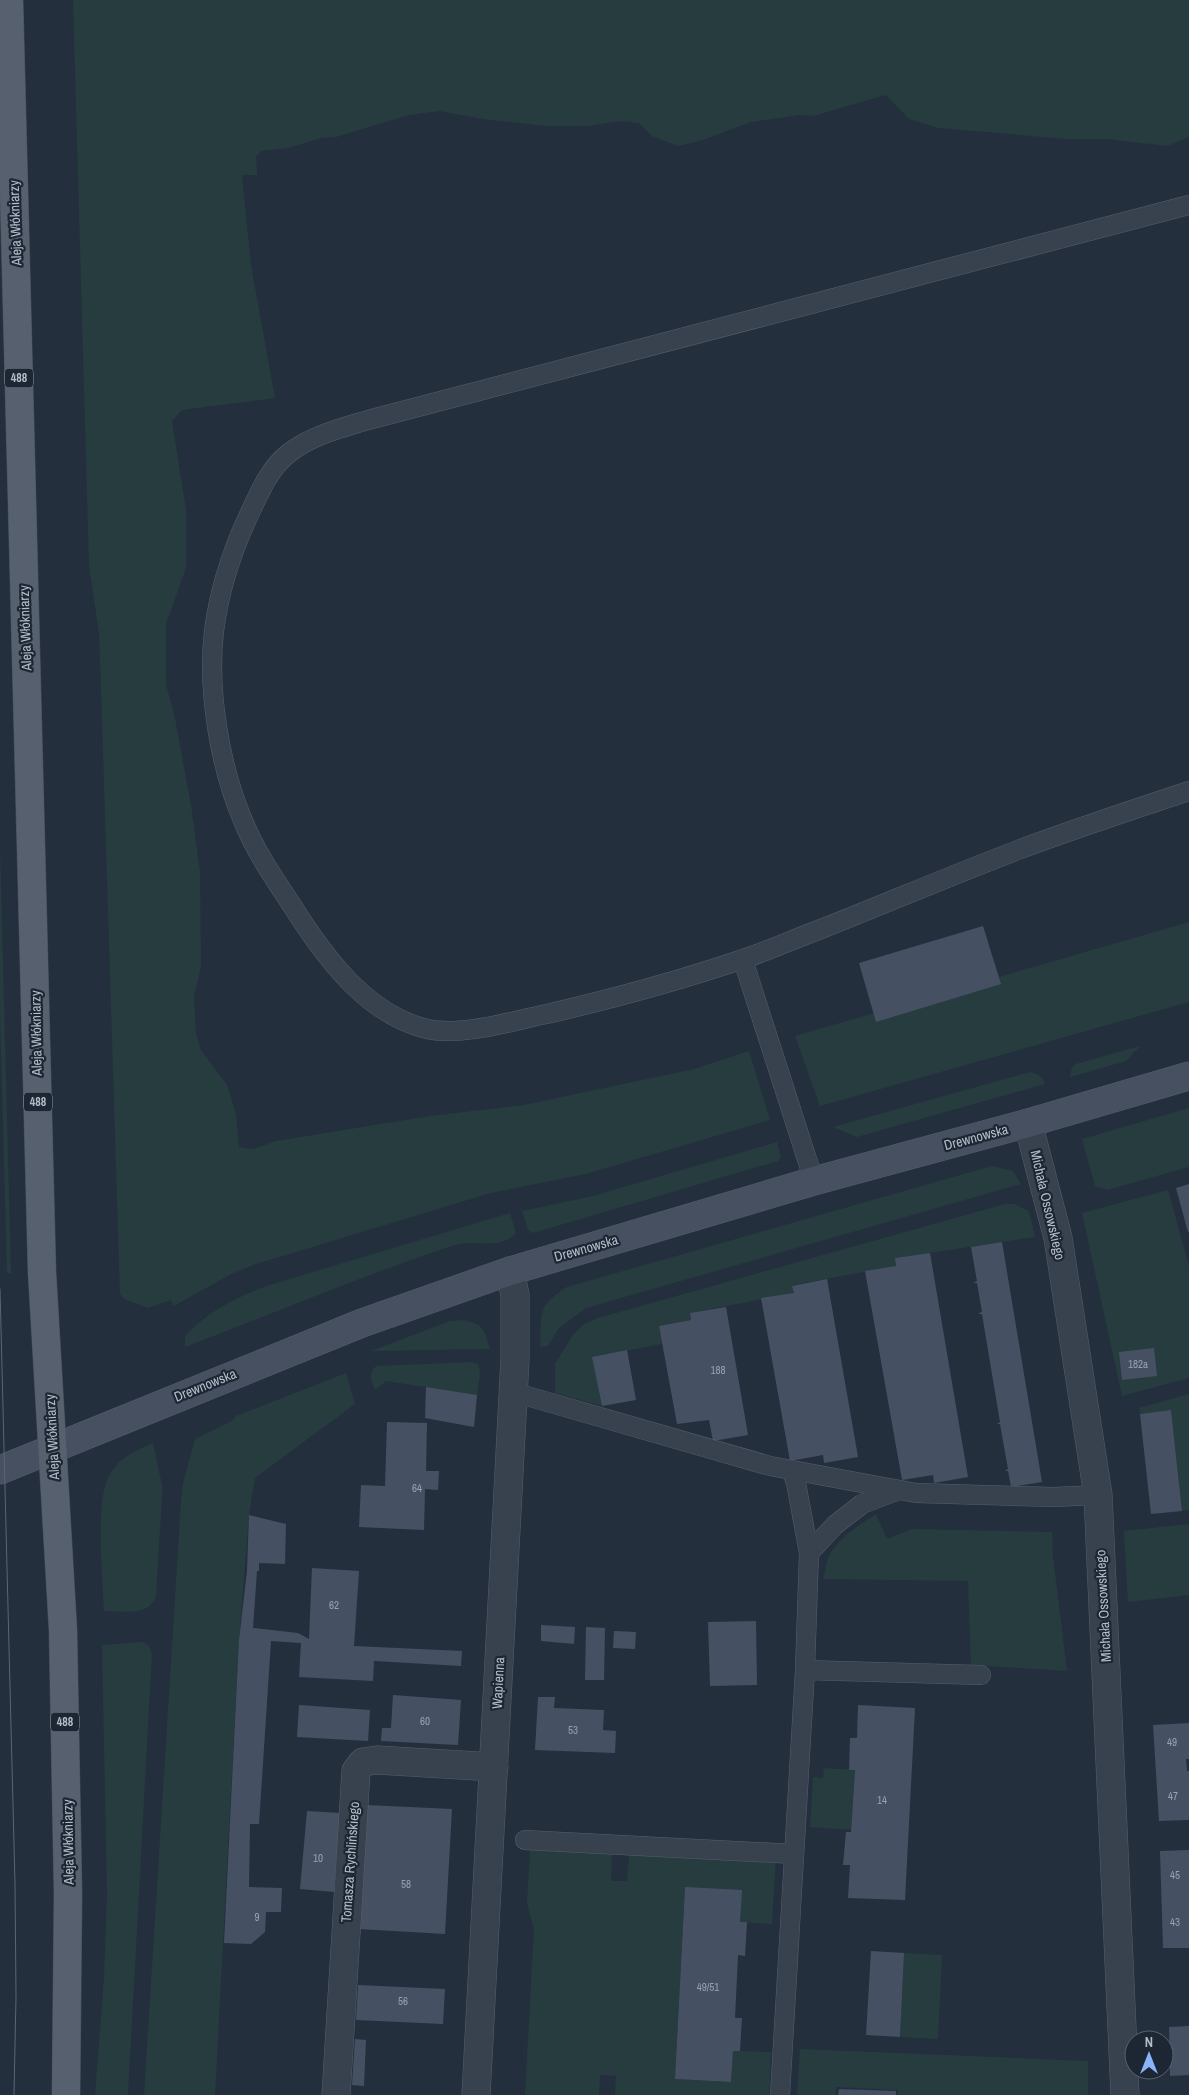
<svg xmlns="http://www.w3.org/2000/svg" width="1189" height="2095" viewBox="0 0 1189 2095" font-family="'Archivo Narrow',sans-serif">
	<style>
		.green { fill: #263c3f }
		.building { fill: #455162 }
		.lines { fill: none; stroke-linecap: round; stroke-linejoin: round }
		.lane-casing { stroke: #565f6c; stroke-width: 20 }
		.street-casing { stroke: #565f6c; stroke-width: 29 }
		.secondary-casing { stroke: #565f6c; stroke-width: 29 }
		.primary-casing { stroke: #414a57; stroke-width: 29 }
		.lane { stroke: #38414e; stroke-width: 19 }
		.street { stroke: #38414e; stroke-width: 28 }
		.secondary { stroke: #465061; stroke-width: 28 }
		.primary { stroke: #56606e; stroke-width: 28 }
		.tram { stroke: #5a6575; stroke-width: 1 }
		.labels { text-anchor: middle; stroke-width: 4.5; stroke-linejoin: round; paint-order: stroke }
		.number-label { font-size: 11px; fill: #98a1af }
		.shield { fill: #1d2633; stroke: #878f9c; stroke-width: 1 }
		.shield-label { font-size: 12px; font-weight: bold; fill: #b4bcc9 }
		.street-label { font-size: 14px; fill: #b4bcc9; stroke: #1d2633 }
	</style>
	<rect width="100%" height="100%" fill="#242f3e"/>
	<g class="green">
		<polygon points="73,0 1189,0 1189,137 1167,146 1106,139 1066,139 939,128 909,119 886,95 813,116 800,115 751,122 700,141 678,146 652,136 639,123 622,121 588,126 547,126 483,119 439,111 409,115 336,137 321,138 288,148 261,151 256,157 257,175 242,175 251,265 275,398 182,410 172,421 186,510 186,568 166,624 166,685 174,713 191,805 200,872 201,967 194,996 196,1033 201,1050 227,1085 236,1114 239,1147 253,1149 276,1141 430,1116 524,1105 694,1069 749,1051 770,1120 586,1174 491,1193 256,1264 231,1274 174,1306 171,1300 148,1308 124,1299 120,1294 100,658 99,633 89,566"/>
		<polygon points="0,846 11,1273 7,1273 0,1015"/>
		<polygon points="1189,922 1189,1002 820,1106 795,1036"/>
		<polygon points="1140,1046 1126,1061 1070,1077 1072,1067 1076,1064"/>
		<path d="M1030,1072C1038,1074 1042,1076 1045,1084L857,1137L833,1127Z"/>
		<polygon points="1189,1108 1189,1167 1107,1190 1095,1186 1082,1139"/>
		<polygon points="777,1142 781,1157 778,1161 533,1233 528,1230 522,1211 593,1196"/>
		<path d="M992,1166L1013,1171L1021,1184L586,1308L559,1328L548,1346L540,1347C542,1312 536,1307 567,1287Z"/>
		<polygon points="1168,1190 1189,1266 1189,1378 1122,1396 1082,1213"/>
		<polygon points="1005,1204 1014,1204 1029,1211 1035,1237 896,1258 896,1266 793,1285 794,1293 690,1313 691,1320 659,1326 662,1344 593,1357 602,1406 555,1393 555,1364 572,1336 584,1324 598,1318"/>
		<path d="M510,1213L516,1233C501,1250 479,1240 459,1244C452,1245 444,1249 437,1251C352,1280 269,1315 185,1347V1336C208,1311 236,1298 266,1286Z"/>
		<path d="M464,1320C484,1325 485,1330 490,1349L371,1351L450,1321Z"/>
		<path d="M472,1362L479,1365L480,1374L477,1395L386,1381L375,1390C371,1380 368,1374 376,1366Z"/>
		<polygon points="346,1373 355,1404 255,1478 249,1515 239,1640 215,2095 144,2095 181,1501 183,1483 195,1439 232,1421 236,1416"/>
		<polygon points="1189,1394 1189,1510 1182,1511 1171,1410 1140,1414 1139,1408"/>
		<path d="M153,1443L162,1485V1496L156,1596C150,1617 122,1611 104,1611C103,1578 94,1501 110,1474C120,1457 136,1450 153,1443Z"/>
		<path d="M876,1514L887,1539L912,1529L1052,1532L1053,1557L1067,1671L971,1665L968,1581L823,1579C825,1572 826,1563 829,1556C839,1537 859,1525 876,1514Z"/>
		<polygon points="1189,1524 1189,1595 1128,1602 1124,1531"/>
		<polygon points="143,1642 148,1645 152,1653 128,2095 95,2095 104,1978 107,1894 102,1645"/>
		<polygon points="824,1768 855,1770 851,1830 810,1827 813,1777 823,1778"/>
		<polygon points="530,1850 612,1854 611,1881 627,1881 629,1855 743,1861 743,1857 776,1859 772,1924 740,1922 685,1887 675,2079 731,2082 733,2051 771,2052 769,2095 615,2095 616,2076 600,2075 599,2095 525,2095 534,1929 527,1904"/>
		<polygon points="904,1953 942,1955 938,2039 900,2037"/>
		<polygon points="800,2049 1088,2061 1088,2095 898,2095 898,2090 836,2087 836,2095 797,2095"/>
	</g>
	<g class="building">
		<polygon points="983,926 1001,984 876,1022 859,963"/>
		<polygon points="1189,1184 1189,1232 1188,1232 1176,1188"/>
		<polygon points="1002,1242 1042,1482 1011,1487 1008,1471 1005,1471 1008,1469 1000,1424 997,1424 1000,1422 982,1314 979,1314 979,1313 982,1312 977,1283 973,1283 977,1281 971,1247"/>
		<polygon points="930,1253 968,1477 934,1483 933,1475 902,1480 865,1271 896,1266 895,1258"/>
		<polygon points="827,1279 858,1457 824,1463 823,1455 790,1461 761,1298 794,1293 792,1286"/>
		<polygon points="726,1307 748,1435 713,1441 709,1420 677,1424 659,1326 691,1320 690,1313"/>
		<polygon points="1154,1348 1157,1376 1122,1380 1119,1352"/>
		<polygon points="627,1350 636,1400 602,1406 592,1357"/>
		<polygon points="426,1387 477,1395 474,1427 425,1418"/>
		<polygon points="1171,1410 1182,1511 1151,1514 1140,1414"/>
		<polygon points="387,1422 427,1423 426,1471 439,1471 438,1490 425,1489 424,1530 359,1527 361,1485 385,1486"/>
		<polygon points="249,1515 286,1524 285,1564 259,1563 259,1571 257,1571 253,1628 298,1633 309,1639 312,1568 359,1571 354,1646 462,1651 461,1666 374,1661 373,1681 299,1677 301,1643 271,1641 259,1824 250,1824 249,1887 282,1888 281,1912 266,1912 265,1932 251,1944 224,1943 239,1640 247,1571"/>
		<polygon points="756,1621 757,1685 710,1686 708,1622"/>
		<polygon points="541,1625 575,1627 574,1644 541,1641"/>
		<polygon points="586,1627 605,1628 604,1680 585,1680"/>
		<polygon points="614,1631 636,1632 635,1649 613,1648"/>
		<polygon points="393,1695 461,1700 458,1745 381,1741 382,1728 391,1728"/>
		<polygon points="538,1697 555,1697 554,1708 604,1710 603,1730 616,1731 615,1753 535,1750"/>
		<polygon points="299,1705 370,1710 368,1741 297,1737"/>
		<polygon points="858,1705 915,1708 905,1900 848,1898 850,1865 843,1865 846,1832 851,1832 855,1770 849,1770 850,1738 857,1738"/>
		<polygon points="1189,1723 1189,1759 1186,1759 1187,1771 1189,1771 1189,1820 1159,1821 1153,1725"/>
		<polygon points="366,1805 452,1809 445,1934 359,1929"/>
		<polygon points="307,1811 340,1813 334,1892 300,1889"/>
		<polygon points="1189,1850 1189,1948 1163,1948 1160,1851"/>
		<polygon points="685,1887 742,1890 740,1922 747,1922 745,1956 738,1955 735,2018 742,2018 740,2051 733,2051 731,2082 675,2079"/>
		<polygon points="871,1951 904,1953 900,2037 866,2035"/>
		<polygon points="358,1985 445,1989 443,2024 356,2020"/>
		<polygon points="1189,2026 1189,2075 1170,2076 1169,2027"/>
		<polygon points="355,2039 366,2040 364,2086 352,2085"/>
		<polygon points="839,2089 896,2091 896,2095 838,2095"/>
	</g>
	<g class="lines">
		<g class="lane-casing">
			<g id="lane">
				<path d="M1189,205L368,420C342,428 312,435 289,453C268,469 258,496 247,519C231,554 219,592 214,631C207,691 220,768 244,823C258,857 281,888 300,918C331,965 370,1015 427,1029C462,1037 516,1020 551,1013C615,998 678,981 740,960C768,951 794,939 821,929C887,903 952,875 1018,850C1074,829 1132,810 1189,791"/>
				<polyline points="743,960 814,1181"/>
				<polyline points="513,1392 770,1466 916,1493 1054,1497 1098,1495"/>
				<polyline points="809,1553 835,1525 862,1504 899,1490"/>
				<polyline points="805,1670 981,1675"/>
				<polyline points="525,1840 794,1854"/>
				<polyline points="780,2095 805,1670 809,1553 796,1483 792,1471"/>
			</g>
		</g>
		<g class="street-casing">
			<g id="street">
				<polyline points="1028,1123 1058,1238 1098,1495 1125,2095"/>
				<polyline points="336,2095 356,1771 363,1762 377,1760 494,1767"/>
				<polyline points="476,2095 515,1359 515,1295 510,1271"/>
			</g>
		</g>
		<g class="secondary-casing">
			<polyline id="secondary" points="0,1470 362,1323 510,1271 814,1181 1028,1123 1189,1076"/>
		</g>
		<g class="primary-casing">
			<polyline id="primary" points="9,0 42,1272 63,1630 68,1894 66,2095"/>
		</g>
		<use href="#lane" class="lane"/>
		<use href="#street" class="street"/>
		<use href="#secondary" class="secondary"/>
		<use href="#primary" class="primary"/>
		<polyline class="tram" points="0,1289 15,1885 16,1996 14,2095"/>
	</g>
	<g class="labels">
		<g class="number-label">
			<text x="1138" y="1368">182a</text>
			<text x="718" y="1374">188</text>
			<text x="417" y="1492">64</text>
			<text x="334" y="1609">62</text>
			<text x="425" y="1725">60</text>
			<text x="573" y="1734">53</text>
			<text x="1172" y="1746">49</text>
			<text x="1173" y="1800">47</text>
			<text x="882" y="1804">14</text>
			<text x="318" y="1862">10</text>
			<text x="1175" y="1879">45</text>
			<text x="406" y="1888">58</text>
			<text x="257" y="1921">9</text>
			<text x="1175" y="1926">43</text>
			<text x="708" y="1991">49/51</text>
			<text x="403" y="2005">56</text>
		</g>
		<g class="shield">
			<rect x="5" y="368.5" width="28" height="19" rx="4"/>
			<rect x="24" y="1092.5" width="28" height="19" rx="4"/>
			<rect x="51" y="1712.5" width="28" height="19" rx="4"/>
		</g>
		<g class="shield-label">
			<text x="19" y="382">488</text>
			<text x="38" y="1106">488</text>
			<text x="65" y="1726">488</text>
		</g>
		<g class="street-label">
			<text transform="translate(15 223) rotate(-92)" y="5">Aleja Włókniarzy</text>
			<text transform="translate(25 628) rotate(-92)" y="5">Aleja Włókniarzy</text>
			<text transform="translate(36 1033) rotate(-91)" y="5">Aleja Włókniarzy</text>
			<text transform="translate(976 1137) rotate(-15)" y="5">Drewnowska</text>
			<text transform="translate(1048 1205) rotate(77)" y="5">Michała Ossowskiego</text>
			<text transform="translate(586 1248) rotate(-16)" y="5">Drewnowska</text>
			<text transform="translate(205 1385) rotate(-22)" y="5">Drewnowska</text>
			<text transform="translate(52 1437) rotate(-93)" y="5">Aleja Włókniarzy</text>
			<text transform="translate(1103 1606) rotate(-93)" y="5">Michała Ossowskiego</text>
			<text transform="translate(498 1683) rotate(-87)" y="5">Wapienna</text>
			<text transform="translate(68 1842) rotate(-91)" y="5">Aleja Włókniarzy</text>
			<text transform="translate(350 1862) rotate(-86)" y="5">Tomasza Rychlińskiego</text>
		</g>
	</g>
	<g transform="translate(1149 2055)"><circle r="24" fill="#1d2633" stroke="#59626f"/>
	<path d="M0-4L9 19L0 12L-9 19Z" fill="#8ab4f8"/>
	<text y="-8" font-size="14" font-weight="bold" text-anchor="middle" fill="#b4bcc9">N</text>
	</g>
</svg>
